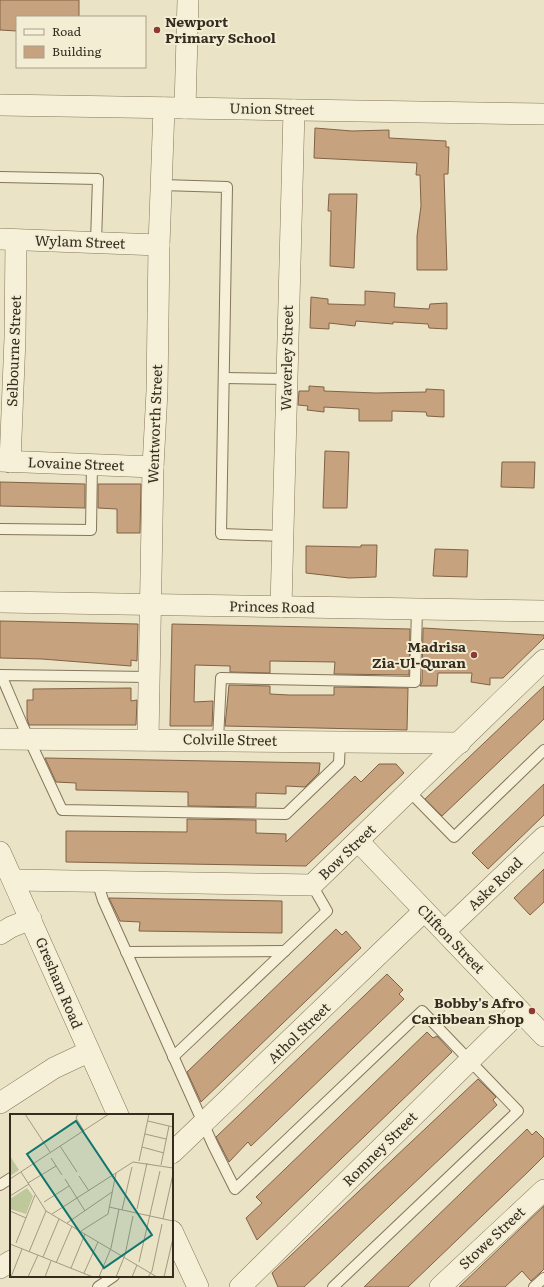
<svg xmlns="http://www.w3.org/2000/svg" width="544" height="1287" viewBox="0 0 544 1287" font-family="Literata,serif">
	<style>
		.building { fill: #c6a27e; stroke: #816245 }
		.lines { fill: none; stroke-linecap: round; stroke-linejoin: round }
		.lane-casing { stroke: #84755d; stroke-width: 12 }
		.street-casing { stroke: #84755d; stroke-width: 22 }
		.lane { stroke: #f6f0d8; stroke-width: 10 }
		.street { stroke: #f6f0d8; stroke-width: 21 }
		.poi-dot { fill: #8e3932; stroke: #f3edd4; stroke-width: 1.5 }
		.labels { text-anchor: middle; stroke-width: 4; stroke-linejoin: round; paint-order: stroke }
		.poi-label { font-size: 14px; font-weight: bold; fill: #352c1f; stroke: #f3edd4; text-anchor: end }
		.street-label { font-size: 14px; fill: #352c1f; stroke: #f3edd4 }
		.inset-road { fill: none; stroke: #a29a83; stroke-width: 1 }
		.view { fill: #0f766e; fill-opacity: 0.15; stroke: #0f766e; stroke-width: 2 }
		.inset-edge { fill: none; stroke: #352c1f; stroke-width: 2 }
	</style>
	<rect width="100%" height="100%" fill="#ebe3c5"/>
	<g class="building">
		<polygon points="0,0 79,0 79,17 17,17 17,31 0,30"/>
		<polygon points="315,128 352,131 389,130 389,138 446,141 446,147 449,147 448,174 444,174 447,270 417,270 417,236 421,206 420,175 416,175 417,163 314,158"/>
		<polygon points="329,194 357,194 354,268 330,266 331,211 328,211"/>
		<polygon points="365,291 395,293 394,307 429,309 430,304 447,303 447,329 429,328 428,324 393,322 393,324 356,321 355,326 329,323 329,329 310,328 311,297 328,299 328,304 365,305"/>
		<polygon points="309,386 324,387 324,391 376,393 426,392 426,389 444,390 444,417 427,416 426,412 392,411 392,421 359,421 359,409 324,407 324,412 307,410 308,406 298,405 299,391 309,391"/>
		<polygon points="325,451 349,452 347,508 323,508"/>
		<polygon points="502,462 535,462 534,488 501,487"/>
		<polygon points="0,482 85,484 85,508 0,506"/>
		<polygon points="98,484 141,484 140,533 117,533 117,509 98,508"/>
		<polygon points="361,545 377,545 376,577 349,578 306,573 306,546 361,547"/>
		<polygon points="435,549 468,550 467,577 433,576"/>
		<polygon points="0,621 138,624 137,661 131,660 131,666 42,659 0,658"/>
		<polygon points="172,624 410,629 409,675 334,674 335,662 270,661 270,673 230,672 230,666 195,665 194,702 213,701 212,726 170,726"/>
		<polygon points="423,628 544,635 544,638 503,678 490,678 490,685 471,682 472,673 438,673 437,686 420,686 422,682"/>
		<polygon points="229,685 270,686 270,694 289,695 334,695 334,687 408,688 407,730 225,726"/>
		<polygon points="544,686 544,719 442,816 425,799"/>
		<polygon points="131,688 131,701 137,700 136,725 29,725 27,718 27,700 33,700 33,689"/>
		<polygon points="45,758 320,763 319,773 305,787 286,786 286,794 256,793 256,807 188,806 188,792 76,790 76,783 56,782"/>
		<polygon points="379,764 396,764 404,773 306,866 66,862 66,831 187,832 187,819 256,820 256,833 286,834 286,842 355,776 361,782"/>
		<polygon points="544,784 544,815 488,869 472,853"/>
		<polygon points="544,869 544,902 530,915 514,898"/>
		<polygon points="109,898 282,901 282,933 139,931 140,922 120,921"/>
		<polygon points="336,929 342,935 346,931 361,948 201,1102 187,1072"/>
		<polygon points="387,974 403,990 399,994 404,999 251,1146 248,1142 229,1162 216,1137"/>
		<polygon points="427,1032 433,1038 437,1036 452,1052 257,1240 246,1218 262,1203 256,1197"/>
		<polygon points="478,1079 496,1097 493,1100 497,1105 304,1287 278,1287 272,1273"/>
		<polygon points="527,1129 532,1135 536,1131 544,1139 544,1156 531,1169 408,1287 364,1287"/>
		<polygon points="544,1206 544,1269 540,1273 531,1281 522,1271 505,1287 459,1287"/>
	</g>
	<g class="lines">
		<g class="lane-casing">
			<g id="lane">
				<polyline points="0,177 98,179 96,242"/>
				<polyline points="162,185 227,187 221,534 283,536"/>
				<polyline points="224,378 287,379"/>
				<polyline points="0,529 91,530 92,464"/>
				<polyline points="149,677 1,675 22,724 62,810 286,814 339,763 340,742"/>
				<polyline points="218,740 221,678 415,682 417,609"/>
				<polyline points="409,791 454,837 544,750"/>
				<polyline points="97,881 103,900 213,1145 235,1189 422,1011 518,1111 333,1287"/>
				<polyline points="126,952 285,951"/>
				<polyline points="173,1057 327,911 312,885"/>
				<polyline points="0,1185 11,1178"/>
				<polyline points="98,1287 114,1276"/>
				<polyline points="534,1287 544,1278"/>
			</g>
		</g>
		<g class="street-casing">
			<g id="street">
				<polyline points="0,105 544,114"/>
				<polyline points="185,108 188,0"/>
				<polyline points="0,239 159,245"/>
				<polyline points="0,461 153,467"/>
				<polyline points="10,462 15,338 16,240"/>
				<polyline points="0,602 544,611"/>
				<polyline points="281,607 294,110"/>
				<polyline points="0,739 460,743"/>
				<polyline points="148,740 153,467 157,391 159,245 164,108"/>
				<polyline points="358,841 544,1036"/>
				<polyline points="0,852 118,1115"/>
				<polyline points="14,880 312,885 544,660"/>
				<polyline points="445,931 544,837"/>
				<polyline points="0,934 11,927 31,919"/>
				<polyline points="0,1103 54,1068 88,1052"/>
				<polyline points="172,1153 424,911"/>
				<polyline points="172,1231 198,1287"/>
				<polyline points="0,1268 11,1261"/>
				<polyline points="240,1287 520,1011"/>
				<polyline points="440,1287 544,1190"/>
			</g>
		</g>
		<use href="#lane" class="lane"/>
		<use href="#street" class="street"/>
	</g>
	<g class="poi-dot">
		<circle cx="157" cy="30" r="4"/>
		<circle cx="474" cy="655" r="4"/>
		<circle cx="532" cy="1011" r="4"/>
	</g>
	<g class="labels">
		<g class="poi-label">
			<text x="165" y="27" text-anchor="start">Newport<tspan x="165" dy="16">Primary School</tspan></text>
			<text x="466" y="652">Madrisa<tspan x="466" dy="16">Zia-Ul-Quran</tspan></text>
			<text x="524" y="1008">Bobby's Afro<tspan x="524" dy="16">Caribbean Shop</tspan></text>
		</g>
		<g class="street-label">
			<text transform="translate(272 109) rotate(1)" y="5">Union Street</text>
			<text transform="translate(80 242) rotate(2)" y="5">Wylam Street</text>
			<text transform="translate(14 351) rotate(-88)" y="5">Selbourne Street</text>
			<text transform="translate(287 358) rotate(-89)" y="5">Waverley Street</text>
			<text transform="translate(155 424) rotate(-88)" y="5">Wentworth Street</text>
			<text transform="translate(76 464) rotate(2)" y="5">Lovaine Street</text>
			<text transform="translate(272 607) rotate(1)" y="5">Princes Road</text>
			<text transform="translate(230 740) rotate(1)" y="5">Colville Street</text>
			<text transform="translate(347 852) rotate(-44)" y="5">Bow Street</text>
			<text transform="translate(495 884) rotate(-44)" y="5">Aske Road</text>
			<text transform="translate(451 939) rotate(46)" y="5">Clifton Street</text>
			<text transform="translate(59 983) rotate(67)" y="5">Gresham Road</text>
			<text transform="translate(299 1033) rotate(-44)" y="5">Athol Street</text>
			<text transform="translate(380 1149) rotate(-45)" y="5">Romney Street</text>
			<text transform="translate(492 1238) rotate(-43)" y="5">Stowe Street</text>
		</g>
	</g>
	<g transform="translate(10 1114)">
		<rect width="163" height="163" fill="#ebe3c5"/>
		<path d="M0,42L9,56L0,62ZM17,74L23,82L16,100L0,95V85Z" fill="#bec89a"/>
		<path class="inset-road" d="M15,0L40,38M68,0L66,4L74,17M138,7L163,13M135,20L156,25M50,32L67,58M132,33L154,39M41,44L52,61M129,47L139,0M151,51L159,12M11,58L36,97L147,163M69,62L79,77M0,65L99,0M55,65L75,97M18,69L46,52M0,82L19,70M34,88L59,72M99,93L163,107M127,95L137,49M112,96L122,53M0,97L16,104M42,100L123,48L163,54M153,105L163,60M57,109L102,78M71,117L98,100L106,59M6,129L25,81M0,130L83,163M19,138L36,97M33,143L49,105M129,148L150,57M46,149L62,112M61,154L75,120M74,159L88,128M1,163L12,135M18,163L28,141M35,163L41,147M89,163L101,134L109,95M106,163L115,141L123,102M122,163L127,151M138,163L142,157L152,110M154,163L163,124"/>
		<path class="view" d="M66,7L142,121L94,154L17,40Z"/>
		<rect width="163" height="163" class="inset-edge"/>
	</g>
	<rect x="16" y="16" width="130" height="52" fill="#f3edd4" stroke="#a7a08c"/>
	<rect x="24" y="29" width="20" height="6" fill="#f6f0d8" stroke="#a7a08c"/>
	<text x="52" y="36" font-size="12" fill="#352c1f">Road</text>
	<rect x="24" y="46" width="20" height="12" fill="#c6a27e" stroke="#a7a08c"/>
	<text x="52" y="56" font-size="12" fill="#352c1f">Building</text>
</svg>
